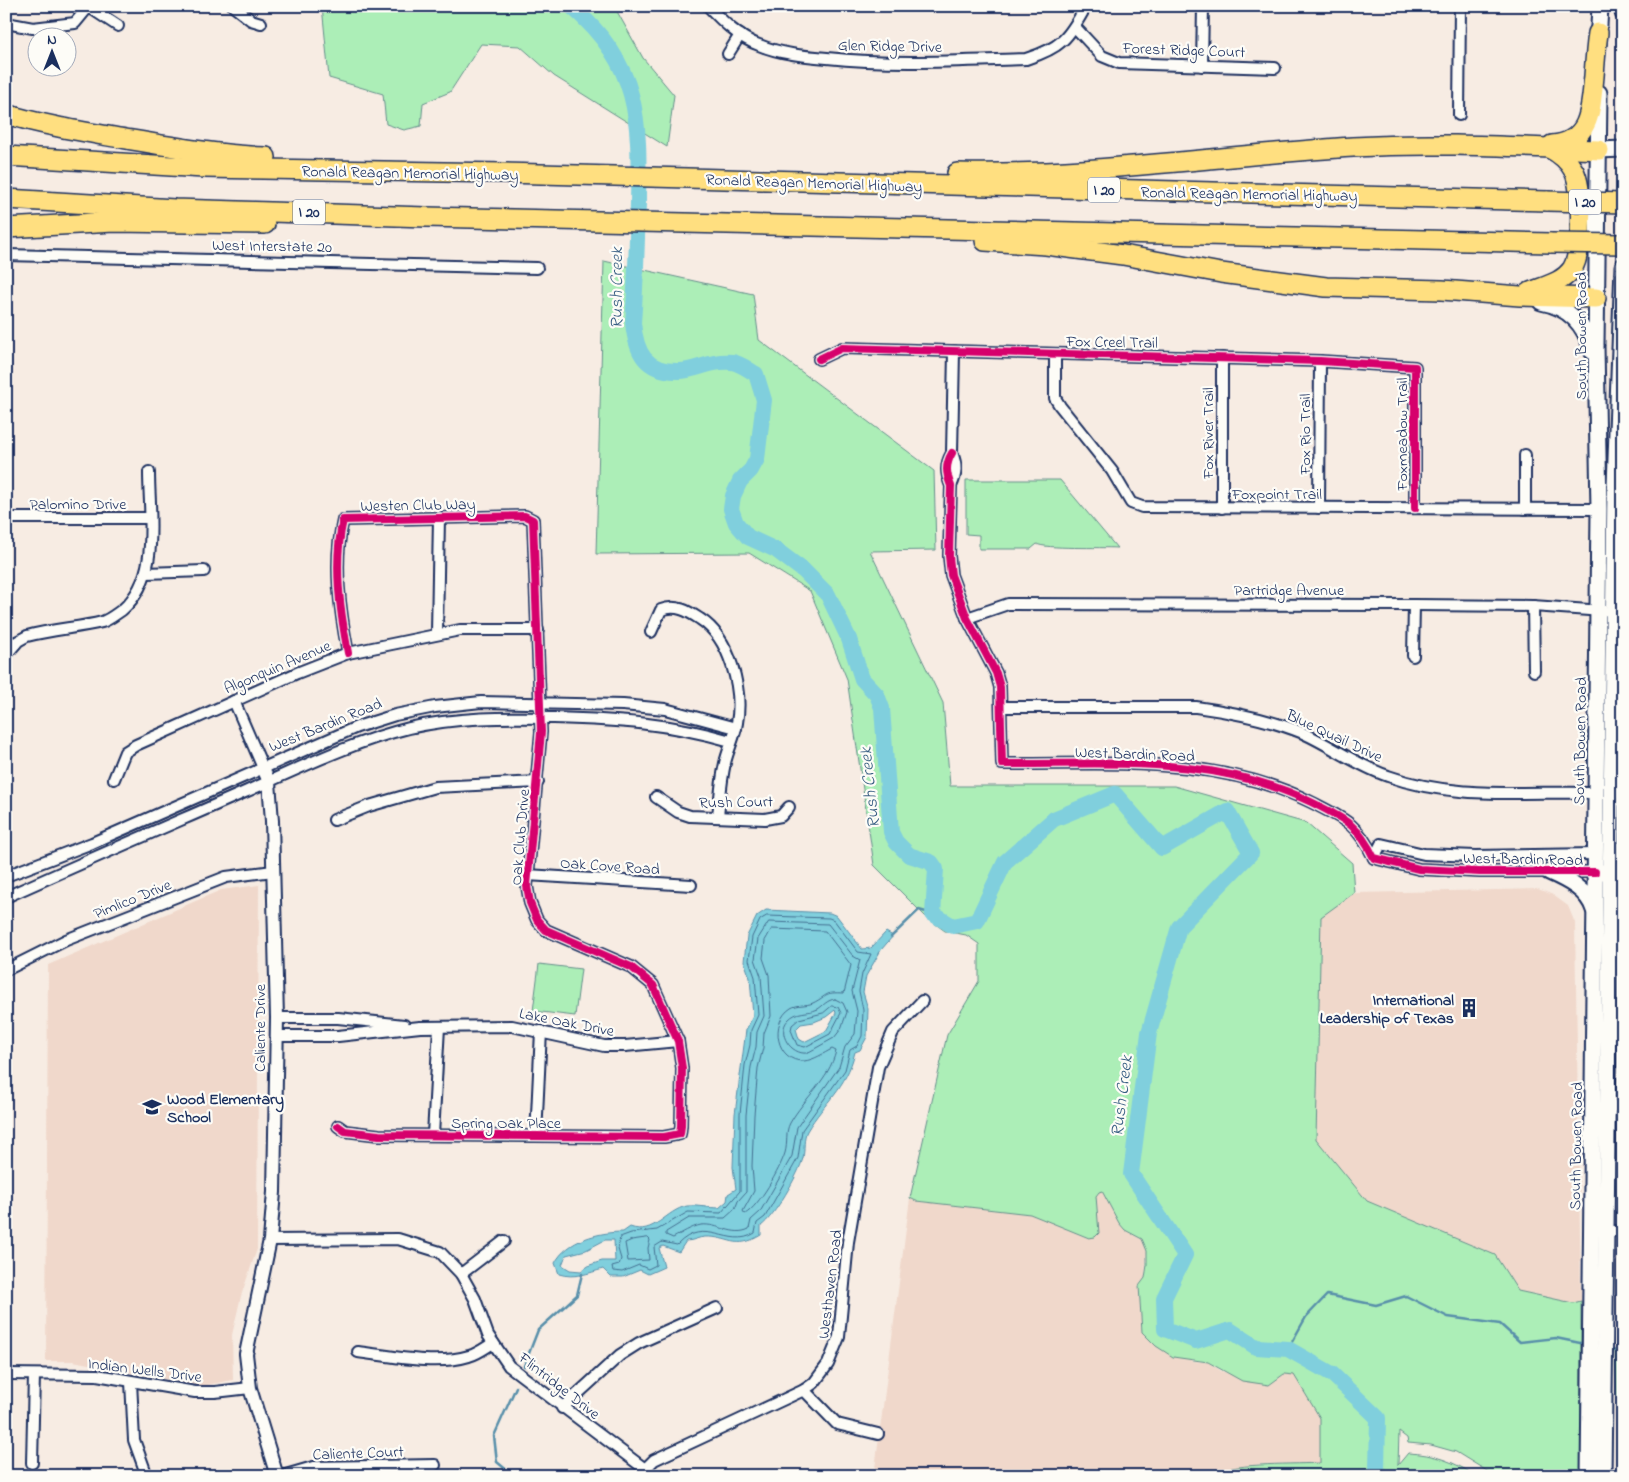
<svg xmlns="http://www.w3.org/2000/svg" width="1629" height="1482" viewBox="0 0 1629 1482" font-family="'Indie Flower',sans-serif">
	<style>
		.built { fill: #f0d8cb }
		.green { fill: #aceeb7; stroke: #648e8a }
		.water { fill: #80cfdd; stroke: #588faa; fill-rule: evenodd }
		.lines { fill: none; stroke-linecap: round; stroke-linejoin: round }
		.shore { stroke: #436f91; stroke-width: 1 }
		.stream { stroke: #588faa; stroke-width: 2.5 }
		.river { stroke: #80cfdd; stroke-width: 16 }
		.minor-casing { stroke: #1b2f5e; stroke-width: 14 }
		.tertiary-casing { stroke: #1b2f5e; stroke-width: 16 }
		.secondary-casing { stroke: #1b2f5e; stroke-width: 19 }
		.motorway-casing { stroke: #1b2f5e; stroke-width: 22 }
		.minor { stroke: #fdfcf7; stroke-width: 10 }
		.tertiary { stroke: #fdfcf7; stroke-width: 12 }
		.secondary { stroke: #fdfcf7; stroke-width: 15 }
		.motorway { stroke: #ffdf80; stroke-width: 19 }
		.motorway-bridge-casing { stroke: #1b2f5e; stroke-width: 22; stroke-linecap: butt }
		.motorway-bridge { stroke: #ffdf80; stroke-width: 19 }
		.cycleway-casing { stroke: #fdfcf7; stroke-width: 11 }
		.cycleway { stroke: #d6006c; stroke-width: 8 }
		.labels { text-anchor: middle; stroke-width: 4.5; stroke-linejoin: round; paint-order: stroke }
		.shield { fill: #fdfcf7; stroke: #5f6c8c; stroke-width: 1 }
		.shield-label { font-size: 15px; font-weight: bold; fill: #1b2f5e }
		.street-label { font-size: 16px; fill: #1b2f5e; stroke: #fdfcf7 }
		.poi-label { font-size: 16px; font-weight: bold; fill: #1b2f5e; stroke: #fdfcf7; text-anchor: end }
		.water-label { font-size: 18px; font-style: italic; fill: #395f84; stroke: #fdfcf7 }
	</style>
	<rect width="100%" height="100%" fill="#f7ece3"/>
	<filter id="ink" filterUnits="userSpaceOnUse"><feTurbulence type="fractalNoise" baseFrequency=".02" numOctaves="2"/><feDisplacementMap in="SourceGraphic" scale="10" xChannelSelector="R" yChannelSelector="G"/><feConvolveMatrix kernelMatrix="1 2 1 2 8 2 1 2 1" color-interpolation-filters="sRGB"/></filter>
	<g filter="url(#ink)">
		<g class="built">
			<polygon points="259,885 257,1249 241,1296 232,1335 233,1380 202,1386 73,1361 46,1361 48,965 221,890"/>
			<polygon points="1538,889 1553,895 1568,906 1575,923 1581,1301 1573,1303 1518,1291 1495,1255 1367,1201 1316,1139 1321,916 1355,893"/>
			<polygon points="1102,1191 1119,1223 1125,1230 1142,1239 1147,1251 1145,1278 1139,1286 1142,1332 1193,1361 1208,1362 1221,1371 1269,1385 1284,1374 1294,1374 1320,1418 1320,1463 1262,1464 1216,1470 1200,1476 874,1476 910,1198 916,1201 1030,1214 1089,1238 1099,1233 1096,1196 1099,1192"/>
		</g>
		<g class="green">
			<polygon points="322,6 614,6 643,58 674,95 667,147 554,76 520,46 481,44 450,92 423,103 421,126 404,130 386,124 383,94 329,78"/>
			<path d="M604,261L753,294L759,340L934,471L936,550L870,551L943,703L950,786H1174L1306,823L1352,863L1354,893L1321,917L1316,1139L1367,1201L1495,1255L1518,1291L1573,1303L1581,1301V1476H1495L1456,1452L1431,1445L1408,1443L1407,1438L1399,1432L1398,1465L1408,1453C1434,1454 1455,1462 1476,1476H1200C1239,1462 1280,1465 1320,1463V1418L1294,1375L1284,1374L1269,1385L1242,1381L1208,1362L1173,1357L1156,1346L1142,1332L1139,1286L1145,1278L1147,1265V1251L1142,1239L1125,1230L1119,1223L1102,1191L1099,1192L1096,1196L1099,1233L1095,1237L1089,1238L1030,1214L916,1201L910,1198L947,1035L979,981V944L966,935L945,931L927,918L874,865L847,679L810,591L749,553L596,554Z"/>
			<path d="M966,480H1060L1117,548C1103,547 1044,549 1037,544L1031,549H979V535L966,534Z"/>
			<polygon points="539,964 581,969 575,1016 533,1011"/>
			<polygon points="1615,1349 1623,1355 1623,1419 1618,1418"/>
		</g>
		<path class="water" d="M766,910L830,913L837,916L862,949L871,948L886,932L893,936L881,950L866,976L863,992L868,1009L867,1037L860,1050L855,1052C846,1089 825,1101 807,1131C803,1138 805,1149 803,1158C799,1174 774,1217 761,1226V1235C735,1251 730,1236 705,1237C699,1237 693,1241 686,1241L679,1252L663,1246L659,1248L664,1267L648,1274L640,1270L623,1277H611L603,1269C589,1273 574,1279 559,1274L555,1263C567,1240 599,1232 623,1232L630,1227C654,1236 666,1210 687,1206C697,1205 709,1208 719,1208L727,1201L728,1194L736,1189L733,1167L735,1114L746,1030L753,1016L750,978L744,961L747,936L757,916ZM835,1010L836,1013L826,1031L804,1042L799,1039L796,1029L801,1024L814,1022L826,1017ZM605,1240H614L615,1261H602L590,1265L581,1271L570,1270L562,1265L566,1255L586,1250Z"/>
		<g class="lines">
			<g class="shore">
				<path d="M767,916L829,918L834,920L858,952L871,954L862,974L859,991L863,1010L862,1036L857,1046L850,1050L845,1070L802,1130L798,1158L765,1217L757,1223L755,1233C729,1250 705,1215 677,1245L662,1242L654,1247L656,1265L648,1269L639,1265L622,1272L613,1271L612,1267L619,1265L621,1259L618,1249L620,1237L631,1233L657,1230L688,1212L721,1213L740,1191V1114L745,1065L750,1045L751,1030L758,1015L755,977L749,960L752,937L760,920Z"/>
				<path d="M769,922L828,924L853,956L860,960L852,991L857,1011L855,1034L845,1047L839,1067L797,1127L792,1156L760,1212L751,1220L749,1229C733,1237 718,1223 701,1225C691,1227 682,1233 673,1238L666,1235V1232L689,1218H725L735,1209L738,1201L746,1192V1115L751,1067L756,1047L757,1032L764,1016L761,976L755,959L758,939Z"/>
				<path d="M772,929L825,931L851,965L844,993C823,992 829,995 813,1003C806,1006 798,1004 791,1008C769,1022 776,1062 804,1061C814,1060 824,1053 832,1049L836,1051C829,1080 804,1098 790,1123C785,1132 788,1143 785,1153C780,1169 759,1206 745,1214L743,1211L754,1191L752,1166L754,1115L758,1068L763,1048L764,1033L771,1016L769,975L763,958L765,941Z"/>
				<path d="M835,999L843,1003L847,1012L841,1029L834,1038L807,1053C791,1055 776,1033 788,1020C797,1010 807,1014 818,1009C824,1005 827,1000 835,999Z"/>
				<polygon points="832,1006 838,1007 841,1013 830,1034 805,1047 797,1045 791,1030 792,1025 799,1019 823,1013"/>
				<polygon points="648,1238 650,1240 648,1248 649,1260 628,1261 625,1243 632,1240"/>
			</g>
			<g class="stream">
				<polyline points="891,937 919,910 933,914"/>
				<polyline points="1288,1349 1306,1317 1327,1295 1376,1305 1406,1296 1448,1317 1500,1324 1520,1342 1556,1338 1585,1344"/>
				<polyline points="1610,1349 1623,1351"/>
				<polyline points="524,1366 538,1330 577,1295 582,1274"/>
				<polyline points="514,1476 497,1462 494,1436 516,1387"/>
			</g>
			<path class="river" d="M571,6C640,66 640,118 638,202C637,242 636,283 633,323C636,352 645,372 679,371C697,371 709,360 732,362C740,363 749,370 756,374L764,400L757,459L751,470L740,481L733,496L731,509L736,523L748,537L776,550L804,571L828,595L849,639L862,679L877,695L882,708L891,832L896,842L909,855L931,862L936,869L933,914L953,926L977,921L1005,862L1054,819L1115,794L1162,848L1227,811L1251,853L1179,927L1149,1033L1131,1174L1185,1255L1164,1298L1165,1329L1196,1341L1230,1330L1256,1347L1288,1349L1332,1374L1378,1418L1377,1470L1381,1476"/>
			<g class="minor-casing">
				<g id="minor">
					<polyline points="233,6 251,20 261,23"/>
					<path d="M708,6C722,21 739,38 759,45C781,54 804,56 827,58C892,65 960,61 1026,59C1061,48 1069,38 1086,6"/>
					<polyline points="89,7 118,26"/>
					<polyline points="6,23 33,28 75,23 89,6"/>
					<polyline points="1075,27 1102,56 1119,63 1275,68"/>
					<polyline points="728,54 740,35"/>
					<polyline points="1202,66 1203,6"/>
					<polyline points="1459,115 1460,6"/>
					<polyline points="6,255 537,268"/>
					<polyline points="1055,354 1055,398 1060,406 1112,471 1131,503 1142,507 1599,509"/>
					<polyline points="1222,358 1222,508"/>
					<polyline points="819,359 842,348 1320,361 1415,367 1415,508"/>
					<path d="M952,453C945,465 946,473 951,486L949,556L951,575L967,618L996,673L1000,687L1002,764C1109,765 1213,754 1311,802C1344,819 1357,823 1374,858L1419,869L1480,872H1595"/>
					<path d="M951,486C957,474 957,465 952,453L954,351"/>
					<polyline points="1319,508 1320,361"/>
					<polyline points="1525,509 1525,455"/>
					<polyline points="6,518 149,518"/>
					<polyline points="146,573 204,571"/>
					<polyline points="1533,606 1534,671"/>
					<polyline points="967,618 1008,604 1414,605 1533,606 1603,611"/>
					<path d="M651,632L661,610C676,604 688,611 700,619C730,638 743,689 737,723C735,736 728,750 725,763C721,781 720,799 718,816"/>
					<polyline points="437,633 439,517"/>
					<polyline points="6,639 15,644"/>
					<path d="M6,655L18,641L27,636C52,629 78,628 102,622C109,620 116,614 122,610C161,576 149,518 149,472"/>
					<polyline points="1413,656 1414,605"/>
					<polyline points="234,701 263,768"/>
					<path d="M1002,707H1196C1232,712 1269,719 1303,733C1332,746 1358,766 1388,776C1454,800 1527,791 1596,793"/>
					<polyline points="114,779 125,752 136,745 297,673 348,653 460,630 538,630"/>
					<polyline points="656,797 678,812 690,816 765,819 781,816 789,807"/>
					<polyline points="334,820 369,806 435,787 538,782"/>
					<polyline points="1374,858 1381,844 1424,854 1476,856 1595,854"/>
					<polyline points="527,875 691,885"/>
					<polyline points="6,876 92,843 357,727 395,715 435,707 481,702 623,705 665,709 736,728"/>
					<path d="M6,897C86,861 165,827 245,792C298,769 352,742 409,728C457,717 505,717 554,718C618,720 669,723 731,741"/>
					<polyline points="6,970 66,940 226,877 273,871"/>
					<polyline points="277,1018 338,1018 404,1025"/>
					<polyline points="276,1036 338,1036 420,1027 512,1026 604,1046 625,1046 678,1041"/>
					<polyline points="1603,1107 1623,1106"/>
					<path d="M338,1126L345,1131L379,1135L664,1137L680,1134L681,1126L682,1068L678,1041L653,985L631,967L546,930L537,920L530,903L527,886L541,732L533,520L525,516L343,520C333,563 340,611 348,653"/>
					<polyline points="433,1135 439,1027"/>
					<polyline points="536,1136 541,1031"/>
					<polyline points="1601,1231 1623,1231"/>
					<polyline points="270,1240 398,1239 440,1252 461,1274 475,1299 488,1335 509,1366 645,1469"/>
					<polyline points="461,1274 504,1241"/>
					<path d="M358,1352C390,1356 437,1366 469,1356C477,1354 485,1348 493,1343"/>
					<polyline points="6,1374 97,1375 195,1392 215,1392 250,1388"/>
					<polyline points="131,1382 134,1440 147,1476"/>
					<polyline points="804,1390 837,1424 878,1434"/>
					<polyline points="562,1408 620,1355 639,1343 717,1308"/>
					<polyline points="32,1463 34,1375"/>
					<polyline points="282,1476 313,1467 435,1465"/>
					<polyline points="642,1476 645,1469 654,1460 804,1390 814,1383 828,1364 839,1337 848,1242 878,1067 893,1032 922,1001"/>
				</g>
			</g>
			<g class="tertiary-casing">
				<polyline id="tertiary" points="263,768 269,782 272,821 277,1018 274,1192 270,1240 246,1354 250,1388 277,1476"/>
			</g>
			<g class="secondary-casing">
				<g id="secondary">
					<polyline points="1622,6 1623,13"/>
					<polyline points="1598,45 1600,6"/>
					<polyline points="1599,150 1623,149"/>
					<path d="M1541,302C1569,307 1585,324 1592,351"/>
					<path d="M1549,872C1567,880 1588,890 1594,910"/>
					<polyline points="1599,872 1623,872"/>
					<polyline points="1589,1476 1599,509 1596,346 1599,93"/>
					<polyline points="1603,1476 1615,486 1623,266"/>
				</g>
			</g>
			<g class="motorway-casing">
				<g id="motorway">
					<path d="M6,114C45,126 86,132 126,139C173,147 219,155 266,157"/>
					<path d="M1552,145C1592,142 1591,106 1594,76C1595,62 1596,47 1598,33"/>
					<polyline points="6,156 204,168 504,173 1548,201"/>
					<path d="M957,173C1089,176 1221,155 1353,147C1436,142 1517,147 1599,150"/>
					<polyline points="6,199 175,209 426,217 1551,243"/>
					<polyline points="6,228 114,222 265,224"/>
					<polyline points="985,241 1046,245 1123,255 1221,273 1326,287 1442,290 1520,296 1596,298"/>
					<path d="M1528,293C1544,286 1561,284 1572,269C1583,253 1583,188 1574,171C1568,160 1559,153 1549,148"/>
				</g>
			</g>
			<use href="#minor" class="minor"/>
			<use href="#tertiary" class="tertiary"/>
			<use href="#secondary" class="secondary"/>
			<use href="#motorway" class="motorway"/>
			<g class="motorway-bridge-casing">
				<g id="motorway-bridge">
					<polyline points="1548,201 1623,203"/>
					<polyline points="1551,243 1623,244"/>
				</g>
			</g>
			<use href="#motorway-bridge" class="motorway-bridge"/>
			<g class="cycleway-casing">
				<g id="cycleway">
					<polyline points="819,359 842,348 1320,361 1415,367 1415,508"/>
					<path d="M952,453C945,465 946,473 951,486L949,556L951,575L967,618L996,673L1000,687L1002,764C1109,765 1213,754 1311,802C1344,819 1357,823 1374,858L1419,869L1480,872H1595"/>
					<path d="M338,1126L345,1131L379,1135L664,1137L680,1134L681,1126L682,1068L678,1041L653,985L631,967L546,930L537,920L530,903L527,886L541,732L533,520L525,516L343,520C333,563 340,611 348,653"/>
				</g>
			</g>
			<use href="#cycleway" class="cycleway"/>
		</g>
	</g>
	<defs>
		<g id="building-bare" transform="scale(1.5)"><path d="M-4-6H4V6H1V3H-1V6H-4ZM-2.5-4.3h1.7v1.8h-1.7ZM.8-4.3h1.7v1.8H.8ZM-2.5-1h1.7V.8h-1.7ZM.8-1h1.7V.8H.8Z" fill="#1b2f5e" stroke="#fdfcf7" stroke-width="2.5" paint-order="stroke"/></g>
		<g id="school-bare" transform="scale(1.5)"><path d="M0-5L7-2L0 1L-7-2ZM-4 1L0 2.5L4 1V4Q0 6-4 4Z" fill="#1b2f5e" stroke="#fdfcf7" stroke-width="2.5" paint-order="stroke"/></g>
	</defs>
	<g fill-rule="evenodd">
		<use href="#building-bare" x="1469" y="1008"/>
		<use href="#school-bare" x="152" y="1107"/>
	</g>
	<g class="labels">
		<g class="shield">
			<rect x="1088" y="177.5" width="32" height="25" rx="4"/>
			<rect x="1569" y="189.5" width="32" height="25" rx="4"/>
			<rect x="293" y="199.5" width="32" height="25" rx="4"/>
		</g>
		<g class="shield-label">
			<text x="1104" y="195">I 20</text>
			<text x="1585" y="207">I 20</text>
			<text x="309" y="217">I 20</text>
		</g>
		<g class="street-label">
			<text transform="translate(890 45) rotate(1)" y="6">Glen Ridge Drive</text>
			<text transform="translate(1184 49) rotate(2)" y="6">Forest Ridge Court</text>
			<text transform="translate(410 172) rotate(1)" y="6">Ronald Reagan Memorial Highway</text>
			<text transform="translate(814 182) rotate(2)" y="6">Ronald Reagan Memorial Highway</text>
			<text transform="translate(1249 193) rotate(1)" y="6">Ronald Reagan Memorial Highway</text>
			<text transform="translate(272 245) rotate(1)" y="6">West Interstate 20</text>
			<text transform="translate(1580 336) rotate(-90)" y="6">South Bowen Road</text>
			<text transform="translate(1112 341) rotate(1)" y="6">Fox Creel Trail</text>
			<text transform="translate(1207 433) rotate(-90)" y="6">Fox River Trail</text>
			<text transform="translate(1304 434) rotate(-90)" y="6">Fox Rio Trail</text>
			<text transform="translate(1401 434) rotate(-90)" y="6">Foxmeadow Trail</text>
			<text x="1277" y="499">Foxpoint Trail</text>
			<text x="78" y="509">Palomino Drive</text>
			<text transform="translate(418 504) rotate(-1)" y="6">Westen Club Way</text>
			<text x="1289" y="595">Partridge Avenue</text>
			<text transform="translate(277 666) rotate(-23)" y="6">Algonquin Avenue</text>
			<text transform="translate(325 724) rotate(-22)" y="6">West Bardin Road</text>
			<text transform="translate(1335 735) rotate(25)" y="6">Blue Quail Drive</text>
			<text transform="translate(1579 741) rotate(-89)" y="6">South Bowen Road</text>
			<text transform="translate(1135 753) rotate(2)" y="6">West Bardin Road</text>
			<text transform="translate(736 801) rotate(-1)" y="6">Rush Court</text>
			<text transform="translate(519 837) rotate(-85)" y="6">Oak Club Drive</text>
			<text transform="translate(1523 858) rotate(1)" y="6">West Bardin Road</text>
			<text transform="translate(610 865) rotate(4)" y="6">Oak Cove Road</text>
			<text transform="translate(132 898) rotate(-22)" y="6">Pimlico Drive</text>
			<text transform="translate(567 1021) rotate(11)" y="6">Lake Oak Drive</text>
			<text transform="translate(259 1028) rotate(-90)" y="6">Caliente Drive</text>
			<text x="506" y="1128">Spring Oak Place</text>
			<text transform="translate(1575 1146) rotate(-89)" y="6">South Bowen Road</text>
			<text transform="translate(829 1284) rotate(-83)" y="6">Westhaven Road</text>
			<text transform="translate(145 1369) rotate(7)" y="6">Indian Wells Drive</text>
			<text transform="translate(560 1385) rotate(38)" y="6">Flintridge Drive</text>
			<text transform="translate(358 1452) rotate(-2)" y="6">Caliente Court</text>
		</g>
		<g class="poi-label">
			<text x="1454" y="1005">International<tspan x="1454" dy="18">Leadership of Texas</tspan></text>
			<text x="167" y="1104" text-anchor="start">Wood Elementary<tspan x="167" dy="18">School</tspan></text>
		</g>
		<g class="water-label">
			<text transform="translate(616 288) rotate(-90)" y="6">Rush Creek</text>
			<text transform="translate(869 788) rotate(-96)" y="6">Rush Creek</text>
			<text transform="translate(1121 1096) rotate(-83)" y="6">Rush Creek</text>
		</g>
	</g>
	<rect width="1629" height="1482" fill="none" stroke="#fdfcf7" stroke-width="25"/>
	<rect x="12" y="12" width="1604" height="1457" fill="none" stroke="#1b2f5e" stroke-width="2" filter="url(#ink)"/>
	<g transform="translate(52 52)"><circle r="24" fill="#fdfcf7" stroke="#a3aaba"/>
	<path d="M0-4L9 19L0 12L-9 19Z" fill="#1b2f5e"/>
	<text y="-8" font-size="14" font-weight="bold" text-anchor="middle" fill="#1b2f5e">N</text>
	</g>
</svg>
